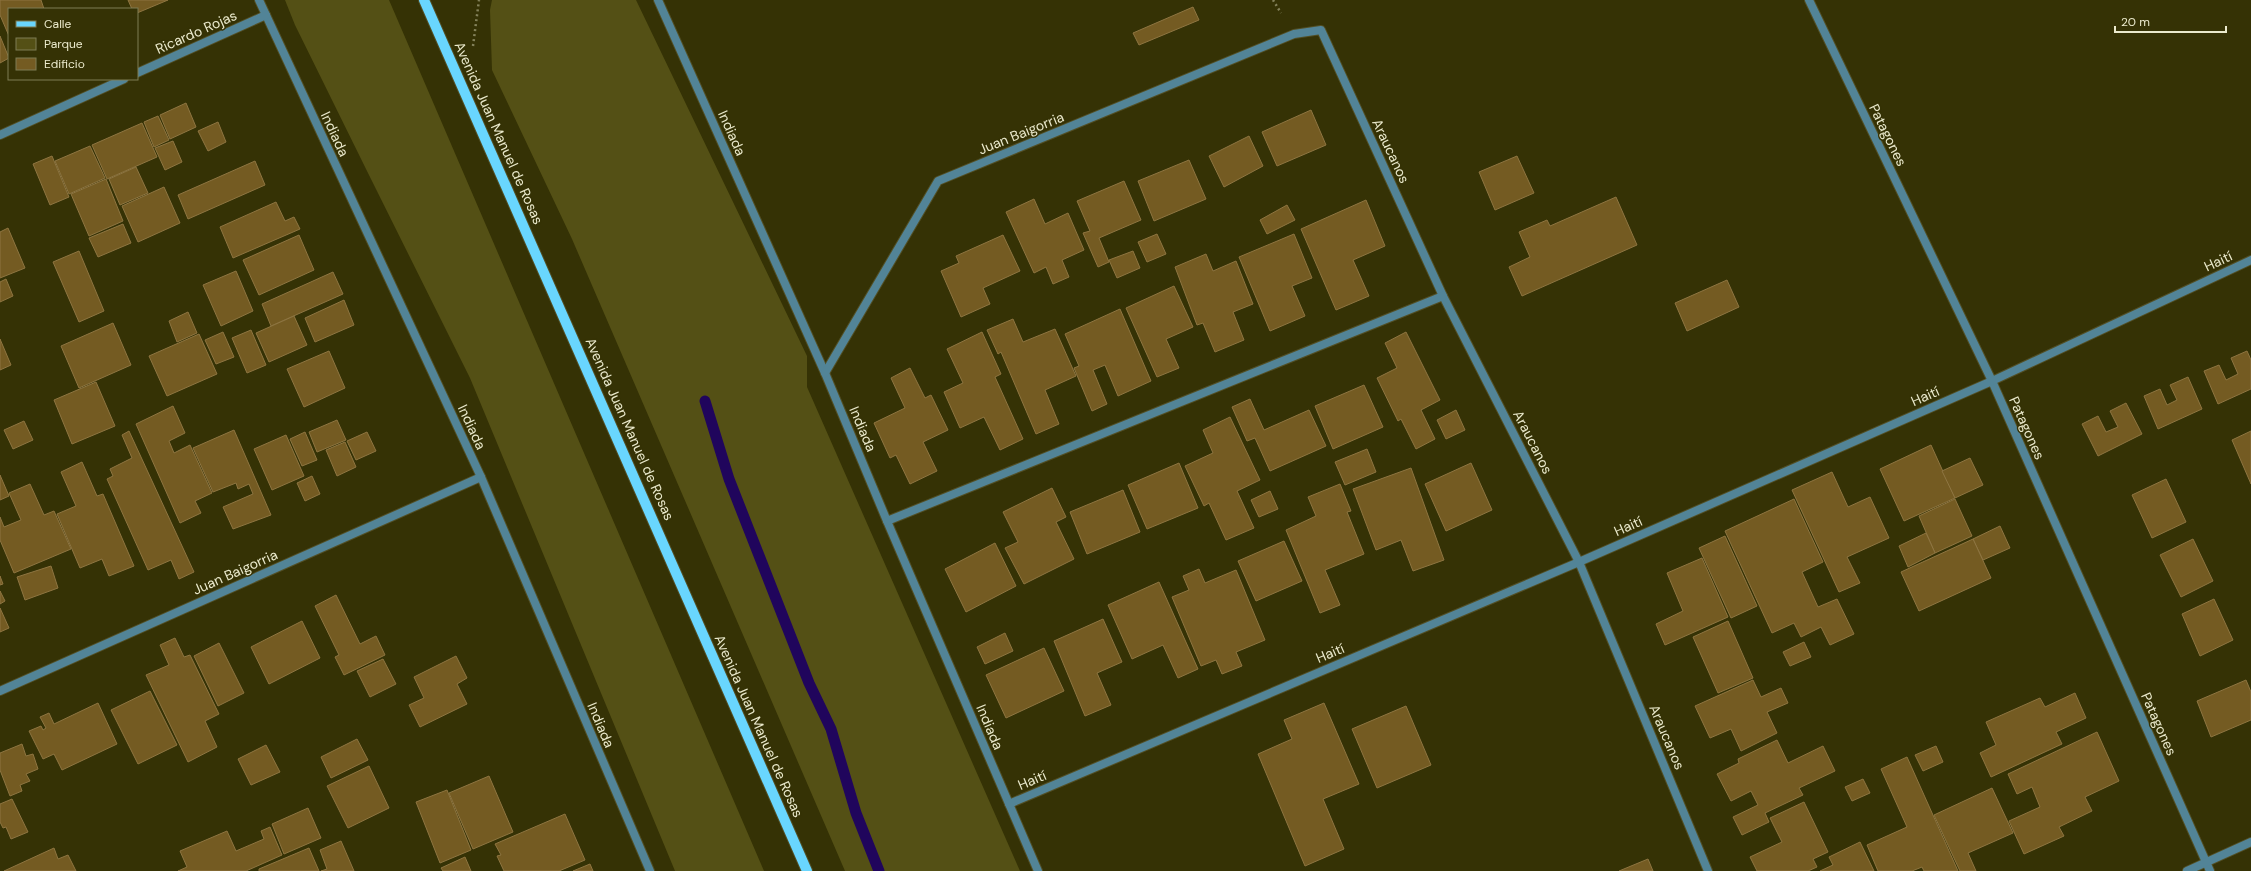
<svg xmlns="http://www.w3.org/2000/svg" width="2251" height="871" viewBox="0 0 2251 871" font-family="'DM Sans',sans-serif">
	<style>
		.green { fill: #545015 }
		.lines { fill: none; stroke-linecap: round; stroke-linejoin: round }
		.stream { stroke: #20055c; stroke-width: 11 }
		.building { fill: #745b22; stroke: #8e7541 }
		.street-casing { stroke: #524f25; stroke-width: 10 }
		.primary-casing { stroke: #524f25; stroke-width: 12 }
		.path { stroke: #84825b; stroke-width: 2.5; stroke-dasharray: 2 3; stroke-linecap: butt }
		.street { stroke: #528497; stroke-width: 8 }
		.primary { stroke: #69d6fe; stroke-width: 10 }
		.labels { text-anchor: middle; stroke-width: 3; stroke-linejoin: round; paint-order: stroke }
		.street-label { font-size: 14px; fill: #ebeacd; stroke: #353205 }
	</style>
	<rect width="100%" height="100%" fill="#353205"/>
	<g class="green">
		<polygon points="285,0 389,0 764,871 675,871 470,378 366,169 295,25"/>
		<polygon points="492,0 636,0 807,356 807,387 1020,871 845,871 572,239 492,70 490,10"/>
	</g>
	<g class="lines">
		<polyline class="stream" points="705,401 729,479 809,683 831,729 856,813 879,871"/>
	</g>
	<g class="building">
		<polygon points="0,0 41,0 44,9 9,9 9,36 0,15"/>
		<polygon points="128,0 168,0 137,13 137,9 132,9"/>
		<polygon points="1193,7 1199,20 1139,45 1133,33"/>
		<polygon points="0,36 9,58 0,63"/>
		<polygon points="186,103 196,127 170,139 160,115"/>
		<polygon points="1311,110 1326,145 1277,166 1262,132"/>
		<polygon points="158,116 169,140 154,147 144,122"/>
		<polygon points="218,122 226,142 208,151 198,131"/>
		<polygon points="142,123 157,157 107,179 92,145"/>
		<polygon points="1249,136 1263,166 1224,187 1209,156"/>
		<polygon points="173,141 182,162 165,170 155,148"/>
		<polygon points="90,146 105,178 69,194 55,161"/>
		<polygon points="52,156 69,197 50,205 33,164"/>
		<polygon points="1517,156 1534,193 1495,210 1479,172"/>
		<polygon points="1189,160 1206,199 1154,221 1138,181"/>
		<polygon points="255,161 265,185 188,219 178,195"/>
		<polygon points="136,167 148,193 120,205 109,179"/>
		<polygon points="106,179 123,221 89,236 71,194"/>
		<polygon points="1124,181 1141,220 1099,238 1109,262 1098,267 1083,233 1090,231 1077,201"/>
		<polygon points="164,187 180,223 138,242 122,206"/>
		<polygon points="1616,197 1637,245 1522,296 1509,267 1530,257 1519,232 1547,220 1550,226"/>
		<polygon points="1034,199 1045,224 1068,213 1084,250 1062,260 1069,277 1053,284 1046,267 1034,273 1006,212"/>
		<polygon points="1366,200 1385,246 1353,260 1369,296 1336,310 1301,229"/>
		<polygon points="276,202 285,221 294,217 300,229 233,258 220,227"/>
		<polygon points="1287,205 1295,220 1267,234 1260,220"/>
		<polygon points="123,224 131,243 98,257 89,238"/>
		<polygon points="8,228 25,268 0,278 0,232"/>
		<polygon points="1157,234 1166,254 1147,262 1138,242"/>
		<polygon points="1294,234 1312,278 1292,286 1305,316 1270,331 1239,257"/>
		<polygon points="299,235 314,270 259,295 243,260"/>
		<polygon points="1003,235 1020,271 983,288 990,304 961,317 941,271 959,263 956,256"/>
		<polygon points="79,251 104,311 79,322 53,262"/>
		<polygon points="1133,251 1140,268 1117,278 1109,260"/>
		<polygon points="1206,254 1213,271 1236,261 1253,304 1233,312 1244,340 1215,352 1203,323 1197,325 1175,267"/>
		<polygon points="236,271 253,311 221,326 203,285"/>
		<polygon points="333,272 343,294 271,326 262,304"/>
		<polygon points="6,279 13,296 0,302 0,282"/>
		<polygon points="1727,280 1739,307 1687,331 1675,303"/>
		<polygon points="1174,286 1193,327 1166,339 1179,368 1157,377 1126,308"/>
		<polygon points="344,300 354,325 315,342 305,318"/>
		<polygon points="1120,309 1151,381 1118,396 1105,365 1093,370 1107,404 1092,411 1074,368 1079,366 1065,334"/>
		<polygon points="188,312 197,333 177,342 169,321"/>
		<polygon points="294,316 307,345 269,362 256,333"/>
		<polygon points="1013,319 1023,342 1055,329 1076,376 1045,390 1059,424 1036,434 1001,352 998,354 987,330"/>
		<polygon points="113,323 131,365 79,388 61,346"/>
		<polygon points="251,330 266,365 247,373 232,338"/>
		<polygon points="223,332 234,357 216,364 205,340"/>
		<polygon points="982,332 1001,374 995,377 1023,439 1000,450 984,417 960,428 944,392 963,383 947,349"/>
		<polygon points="1406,332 1440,400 1421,410 1435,439 1416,449 1401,419 1398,421 1377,378 1397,368 1385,343"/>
		<polygon points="199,334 217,374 167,396 149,356"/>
		<polygon points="0,339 11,365 0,370"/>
		<polygon points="329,351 345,388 304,407 287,369"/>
		<polygon points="2247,351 2251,360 2251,389 2218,404 2204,371 2219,365 2226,380 2238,374 2231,358"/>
		<polygon points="910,368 925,398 931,395 948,430 923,442 937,471 910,484 896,455 890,458 874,423 905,408 891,378"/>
		<polygon points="2188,377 2202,409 2158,429 2144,396 2160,389 2167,405 2177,400 2170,385"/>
		<polygon points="96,382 115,426 72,444 54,400"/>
		<polygon points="1364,385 1383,427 1333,449 1315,406"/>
		<polygon points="1250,399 1264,430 1309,410 1326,446 1270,471 1255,438 1247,441 1232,407"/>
		<polygon points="2126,403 2142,434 2098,456 2082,424 2098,416 2106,432 2118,427 2110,411"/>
		<polygon points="173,406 185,433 169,441 174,453 190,445 212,493 195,501 201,513 180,523 136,424"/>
		<polygon points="1456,410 1465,430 1446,439 1437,420"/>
		<polygon points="1230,417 1260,480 1237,491 1254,528 1226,540 1209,503 1204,506 1185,466 1213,453 1203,430"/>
		<polygon points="337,420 346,440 317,452 309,432"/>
		<polygon points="24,421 33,440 13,449 4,430"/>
		<polygon points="234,430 271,515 233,529 223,507 253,494 249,484 238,489 236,483 213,492 193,448"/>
		<polygon points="129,431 194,572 179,579 171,560 148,570 107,479 113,476 110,469 132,458 122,435"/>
		<polygon points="2251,431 2251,484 2232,440"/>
		<polygon points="305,432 317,460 302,466 290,439"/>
		<polygon points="367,432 376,451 356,460 347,441"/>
		<polygon points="286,435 304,476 272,490 254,449"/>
		<polygon points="345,442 356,467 337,476 326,450"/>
		<polygon points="1931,445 1955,498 1904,521 1880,469"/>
		<polygon points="1367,449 1376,472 1345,485 1335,462"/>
		<polygon points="1970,458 1983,485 1955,498 1942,471"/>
		<polygon points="82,462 97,496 103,494 134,566 109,576 102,559 80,568 57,514 76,506 61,472"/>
		<polygon points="1179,463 1198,508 1147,529 1128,485"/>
		<polygon points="1471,463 1492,510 1446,531 1425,484"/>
		<polygon points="1411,468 1444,560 1413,571 1401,540 1376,550 1353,489"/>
		<polygon points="1832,472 1848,507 1870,497 1889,538 1847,557 1860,583 1839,592 1792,490"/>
		<polygon points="0,475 9,496 0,500"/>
		<polygon points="312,476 320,494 305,501 297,483"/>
		<polygon points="2166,479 2186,522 2152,538 2132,495"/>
		<polygon points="30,484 44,515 54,511 71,549 14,573 0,540 0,517 4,527 21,520 9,493"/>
		<polygon points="1340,484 1351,511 1347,512 1364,554 1325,570 1340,605 1320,613 1286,530 1316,516 1308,497"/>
		<polygon points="1052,488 1066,517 1056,522 1074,559 1024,584 1005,548 1018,542 1003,512"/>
		<polygon points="1123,490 1140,532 1087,554 1070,512"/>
		<polygon points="1270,491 1278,509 1259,517 1251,500"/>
		<polygon points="1794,499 1823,562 1802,572 1818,607 1837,599 1854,634 1830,645 1821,627 1801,637 1794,623 1772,633 1725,531"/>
		<polygon points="1955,499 1972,536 1935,553 1919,516"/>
		<polygon points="2000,526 2010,548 1983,560 1973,539"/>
		<polygon points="1926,533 1935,553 1908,567 1899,546"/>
		<polygon points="1725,536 1757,606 1731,618 1699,548"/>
		<polygon points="1973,539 1991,578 1919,611 1901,572"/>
		<polygon points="2193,539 2213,581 2181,597 2160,555"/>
		<polygon points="1284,541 1302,581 1256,601 1238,561"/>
		<polygon points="995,543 1016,586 966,612 945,569"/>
		<polygon points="1702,558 1728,617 1665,645 1656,624 1683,611 1667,573"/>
		<polygon points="51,566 58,588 25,600 17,577"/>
		<polygon points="1199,569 1205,583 1236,570 1265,640 1236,652 1242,666 1222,674 1216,660 1201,666 1172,597 1189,590 1183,576"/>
		<polygon points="0,576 3,584 0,585"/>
		<polygon points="1159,582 1198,669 1178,678 1163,645 1132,659 1108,605"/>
		<polygon points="0,591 5,601 0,604"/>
		<polygon points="336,595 360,644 376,636 385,655 344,675 335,657 339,655 315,606"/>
		<polygon points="2214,599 2233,640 2200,656 2182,614"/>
		<polygon points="0,608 9,628 0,632"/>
		<polygon points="1103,619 1122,662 1097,673 1111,705 1085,716 1054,641"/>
		<polygon points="302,621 320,658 269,684 251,647"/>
		<polygon points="1728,621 1753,678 1718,693 1693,637"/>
		<polygon points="1005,633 1013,651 985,664 977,647"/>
		<polygon points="175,638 184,657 190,655 219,714 205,721 217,747 188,762 146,675 169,665 160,645"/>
		<polygon points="1804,642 1811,657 1790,666 1783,652"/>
		<polygon points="219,643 244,693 218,706 194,656"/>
		<polygon points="1044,648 1064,691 1006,718 986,675"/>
		<polygon points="456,656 467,678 457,684 467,704 420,727 409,705 424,698 414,677"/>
		<polygon points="383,659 396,684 370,697 357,671"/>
		<polygon points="1753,680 1761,697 1781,688 1788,703 1767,712 1777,733 1741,751 1731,729 1710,738 1695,706"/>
		<polygon points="2246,680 2251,692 2251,720 2211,737 2197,701"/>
		<polygon points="150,691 177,745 138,764 111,710"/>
		<polygon points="2075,693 2086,718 2056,732 2062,744 1991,777 1980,753 1996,745 1986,722 2040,698 2045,707"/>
		<polygon points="98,703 117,744 62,770 54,754 43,759 29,731 41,726 43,730 46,728 40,717 49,713 54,724"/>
		<polygon points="1324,703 1359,784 1323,799 1344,849 1305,866 1258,754 1292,739 1284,720"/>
		<polygon points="1406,706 1431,765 1377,788 1352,729"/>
		<polygon points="2097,732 2119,781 2085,797 2092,811 2059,827 2064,836 2024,854 2009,821 2040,807 2032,787 2017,794 2008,774"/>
		<polygon points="357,739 368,760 331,778 321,757"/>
		<polygon points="1777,740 1788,763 1823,746 1835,771 1799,788 1803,795 1765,813 1769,822 1742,835 1733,817 1758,805 1751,791 1731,801 1717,774 1739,763 1738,759"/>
		<polygon points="22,744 26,756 33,754 38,769 26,774 30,781 20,785 22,791 10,796 0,770 0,753"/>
		<polygon points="266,745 280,772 251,785 238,759"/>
		<polygon points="1936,746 1943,762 1923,771 1915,755"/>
		<polygon points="1907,757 1958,871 1924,871 1922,867 1912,871 1878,871 1867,845 1907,827 1881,769"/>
		<polygon points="369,766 389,808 348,828 327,786"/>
		<polygon points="489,776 513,832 473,849 449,793"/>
		<polygon points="1863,779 1870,793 1852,801 1845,787"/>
		<polygon points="1992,788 2013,833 1968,853 1976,871 1960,871 1934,815"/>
		<polygon points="447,790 471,850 440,863 416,802"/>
		<polygon points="12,799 28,832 11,839 6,827 3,828 0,822 0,804"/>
		<polygon points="1804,802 1828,852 1813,859 1817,867 1808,871 1757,871 1750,857 1782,842 1770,818"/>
		<polygon points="308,808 321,838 284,854 272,824"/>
		<polygon points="565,814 585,860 559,871 504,871 497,856 501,855 495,844"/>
		<polygon points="270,827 282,855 246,871 178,871 187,867 180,851 227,831 236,851 264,839 261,831"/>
		<polygon points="341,841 354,871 321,871 327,869 320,850"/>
		<polygon points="1860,842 1874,871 1820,871 1833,865 1829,857"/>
		<polygon points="54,848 58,859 68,855 76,871 4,871"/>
		<polygon points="309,848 319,871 259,871 259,869"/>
		<polygon points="465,857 471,871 443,871 441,868"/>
		<polygon points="1648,859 1653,871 1619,871"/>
		<polygon points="590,864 593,871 573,871"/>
	</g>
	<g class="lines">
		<g class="street-casing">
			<g id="street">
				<polyline points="259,0 481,477 650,871"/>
				<polyline points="658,0 825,373 887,521 1038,871"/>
				<polyline points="1809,0 1992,381 2210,871"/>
				<polyline points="137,73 266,15"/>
				<polyline points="0,135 124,79"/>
				<polyline points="825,373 938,181 1294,34 1321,30 1443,296 1579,562 1708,871"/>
				<polyline points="887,521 1443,296"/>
				<polyline points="0,691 481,477"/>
				<polyline points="1009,804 1579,562 1992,381 2251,260"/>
				<polyline points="2187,871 2251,842"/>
			</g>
		</g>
		<g class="primary-casing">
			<polyline id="primary" points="424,0 807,871"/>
		</g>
		<g class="path">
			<polyline points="1273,0 1281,13"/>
			<polyline points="473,46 479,0"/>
		</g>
		<use href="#street" class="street"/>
		<use href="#primary" class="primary"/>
	</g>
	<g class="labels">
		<g class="street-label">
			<text transform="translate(196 32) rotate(-24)" y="5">Ricardo Rojas</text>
			<text transform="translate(499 133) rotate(66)" y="5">Avenida Juan Manuel de Rosas</text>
			<text transform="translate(732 133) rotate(66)" y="5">Indiada</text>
			<text transform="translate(1021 133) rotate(-22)" y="5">Juan Baigorria</text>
			<text transform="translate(335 134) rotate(65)" y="5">Indiada</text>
			<text transform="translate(1888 135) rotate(64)" y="5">Patagones</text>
			<text transform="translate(1391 151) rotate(65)" y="5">Araucanos</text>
			<text transform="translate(2218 261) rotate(-25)" y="5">Haití</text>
			<text transform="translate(1925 396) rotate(-24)" y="5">Haití</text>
			<text transform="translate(472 427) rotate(65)" y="5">Indiada</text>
			<text transform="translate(2027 428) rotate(66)" y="5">Patagones</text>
			<text transform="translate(630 429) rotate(66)" y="5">Avenida Juan Manuel de Rosas</text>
			<text transform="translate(863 429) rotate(67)" y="5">Indiada</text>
			<text transform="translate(1533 442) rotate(63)" y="5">Araucanos</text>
			<text transform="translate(1628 526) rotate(-24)" y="5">Haití</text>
			<text transform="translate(235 572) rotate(-24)" y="5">Juan Baigorria</text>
			<text transform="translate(1330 653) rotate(-23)" y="5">Haití</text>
			<text transform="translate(2159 724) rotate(66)" y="5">Patagones</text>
			<text transform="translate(601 725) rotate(67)" y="5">Indiada</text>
			<text transform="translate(759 726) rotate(66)" y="5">Avenida Juan Manuel de Rosas</text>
			<text transform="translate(990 727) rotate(67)" y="5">Indiada</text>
			<text transform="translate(1667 737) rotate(67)" y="5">Araucanos</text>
			<text transform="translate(1032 780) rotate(-23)" y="5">Haití</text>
		</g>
	</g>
	<rect x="8" y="8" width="130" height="72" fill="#353205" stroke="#7e7c55"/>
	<rect x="16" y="21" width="20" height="6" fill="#69d6fe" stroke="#7e7c55"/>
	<text x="44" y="28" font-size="12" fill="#ebeacd">Calle</text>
	<rect x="16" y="38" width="20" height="12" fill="#545015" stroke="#7e7c55"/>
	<text x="44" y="48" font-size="12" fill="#ebeacd">Parque</text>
	<rect x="16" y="58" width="20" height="12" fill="#745b22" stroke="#7e7c55"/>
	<text x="44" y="68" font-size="12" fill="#ebeacd">Edificio</text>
	<path d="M2115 26v6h111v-6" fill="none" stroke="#ebeacd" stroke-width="2"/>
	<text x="2121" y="26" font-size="12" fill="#ebeacd" stroke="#353205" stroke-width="3" paint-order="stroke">20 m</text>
</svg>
